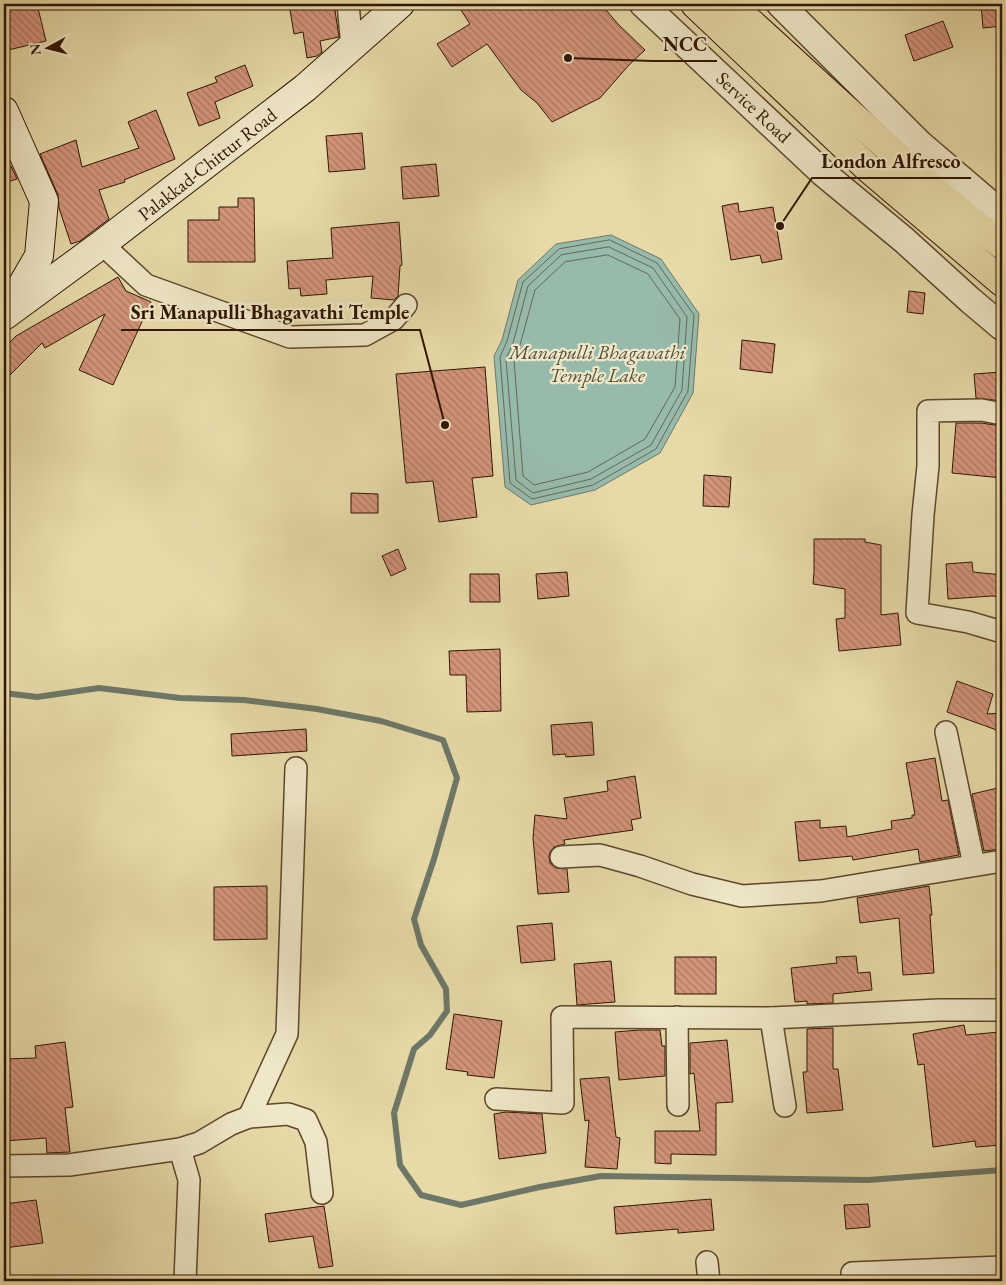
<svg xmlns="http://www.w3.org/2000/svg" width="1006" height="1285" viewBox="0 0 1006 1285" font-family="'EB Garamond',serif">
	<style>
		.water { fill: #97baab; stroke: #6e7867 }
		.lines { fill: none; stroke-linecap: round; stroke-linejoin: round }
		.shore { stroke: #646856; stroke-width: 1 }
		.stream { stroke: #6e7867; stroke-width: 6 }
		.building { fill: url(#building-back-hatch); stroke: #301500 }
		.minor-casing { stroke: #5e462a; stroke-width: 24 }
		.tertiary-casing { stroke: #5e462a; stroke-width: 29 }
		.secondary-casing { stroke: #301500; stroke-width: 30 }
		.trunk-casing { stroke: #301500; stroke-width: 30 }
		.minor { stroke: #efe7c7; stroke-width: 21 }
		.tertiary { stroke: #efe7c7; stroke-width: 26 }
		.secondary { stroke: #efe7c7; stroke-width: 28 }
		.trunk { stroke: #e7daa9; stroke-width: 28 }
		.labels { text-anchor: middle; stroke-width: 4.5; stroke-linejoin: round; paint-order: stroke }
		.street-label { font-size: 19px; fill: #301500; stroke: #efe7c7 }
		.water-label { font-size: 20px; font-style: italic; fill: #544f3c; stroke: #efe7c7 }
		.leader { fill: none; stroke: #301500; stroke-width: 2 }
		.callout-dot { fill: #301500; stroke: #efe7c7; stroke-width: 2 }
		.callout-label { font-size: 20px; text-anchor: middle; font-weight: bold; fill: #301500; stroke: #efe7c7; stroke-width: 4.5; stroke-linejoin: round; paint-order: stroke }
	</style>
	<defs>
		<pattern id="building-back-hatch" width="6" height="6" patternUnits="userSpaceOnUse" patternTransform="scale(1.25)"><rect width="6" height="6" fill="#d4957b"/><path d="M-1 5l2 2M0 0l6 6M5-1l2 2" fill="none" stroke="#ac7862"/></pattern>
	</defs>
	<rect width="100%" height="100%" fill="#e7daa9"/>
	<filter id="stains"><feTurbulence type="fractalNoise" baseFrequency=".004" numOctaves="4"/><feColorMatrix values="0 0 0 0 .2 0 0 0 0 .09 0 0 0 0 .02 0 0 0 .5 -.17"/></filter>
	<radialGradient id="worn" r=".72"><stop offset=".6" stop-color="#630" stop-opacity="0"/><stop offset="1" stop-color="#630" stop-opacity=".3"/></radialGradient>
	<polygon class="water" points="611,235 661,259 699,314 693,393 660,453 595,490 531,505 505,487 494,356 502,340 518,280 556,244"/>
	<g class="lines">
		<g class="shore">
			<polygon points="610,240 657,263 694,315 688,391 656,449 593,485 532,499 510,483 500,357 507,341 523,282 559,249"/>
			<polygon points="609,247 653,268 687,317 682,390 651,445 591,479 533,493 516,480 506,359 513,343 528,286 561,255"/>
			<polygon points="608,255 648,274 680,319 675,387 645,439 588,472 534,485 523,476 514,360 520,345 535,290 565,262"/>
		</g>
		<polyline class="stream" points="4,693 37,697 99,688 180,698 244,700 317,709 381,721 443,740 457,778 434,859 414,919 421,945 446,989 447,1011 430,1035 414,1049 394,1113 400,1165 421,1195 461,1205 540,1187 601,1176 868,1180 1002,1170"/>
	</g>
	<g class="building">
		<polygon points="4,4 37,4 46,41 4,51"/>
		<polygon points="289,4 334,4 339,37 320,41 322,52 317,56 307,58 303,32 294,34"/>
		<polygon points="457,4 601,4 618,24 645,50 629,65 600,98 552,122 537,103 521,90 487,44 452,67 437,44 470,24"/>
		<polygon points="981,4 1002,4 1002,26 983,28"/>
		<polygon points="943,21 953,47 914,61 905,35"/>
		<polygon points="245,65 253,86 215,102 220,118 199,126 187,93 217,82 215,77"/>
		<polygon points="156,110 175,159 124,180 125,182 99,190 109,219 80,241 71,244 59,208 58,195 40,154 76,140 82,167 139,148 128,122"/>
		<polygon points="362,133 365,169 329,172 326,136"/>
		<polygon points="436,164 439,196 403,199 401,167"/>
		<polygon points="11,166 17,179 4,183 4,169"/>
		<polygon points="238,198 254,198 255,262 188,262 188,220 219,220 219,207 238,207"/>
		<polygon points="738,203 739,212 773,207 782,259 762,263 760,255 731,260 722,206"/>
		<polygon points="399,222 402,265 400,266 398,296 394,300 371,298 373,276 326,280 327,294 301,296 300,288 289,289 287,261 333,258 331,228"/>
		<polygon points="118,277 126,291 151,302 113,385 79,370 105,314 45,348 42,343 4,381 4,348 16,336"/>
		<polygon points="909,291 925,293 923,314 907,312"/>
		<polygon points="742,340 775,344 772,373 740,369"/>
		<polygon points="485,367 493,476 472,478 477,517 439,522 433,481 406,483 396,374"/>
		<polygon points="1002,372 1002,401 976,398 974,374"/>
		<polygon points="956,423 981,423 1002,426 1002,478 952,473"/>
		<polygon points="704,475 731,477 729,507 703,506"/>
		<polygon points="351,493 378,494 378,513 351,513"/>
		<polygon points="814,539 865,539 865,542 881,545 881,615 898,613 901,645 839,651 836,619 845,618 845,589 813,584 814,572"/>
		<polygon points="398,549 406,569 391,576 382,556"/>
		<polygon points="972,562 973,572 1002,575 1002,597 992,596 948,599 946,564"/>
		<polygon points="567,572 569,596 538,599 536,574"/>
		<polygon points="470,574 499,574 500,602 470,602"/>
		<polygon points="500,649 501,711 467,712 466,675 450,675 449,651"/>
		<polygon points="957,681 993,694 987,714 1002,713 1002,732 947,712"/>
		<polygon points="592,722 594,755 566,757 565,754 553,755 551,725"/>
		<polygon points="306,729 307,751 232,756 231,734"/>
		<polygon points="935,758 942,801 948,800 959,855 920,862 918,849 853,860 852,856 799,861 795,822 820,820 820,828 846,826 847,837 892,829 891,821 912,818 912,815 915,815 906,763"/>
		<polygon points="635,776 641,818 631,820 633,830 564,840 565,844 554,847 550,852 549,857 550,863 556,868 567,869 569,892 538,894 533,838 535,815 567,819 564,798 608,791 607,781"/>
		<polygon points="1002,787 1002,849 984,851 972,794"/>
		<polygon points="267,886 267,939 214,940 214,887"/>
		<polygon points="929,886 932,915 930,915 934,973 903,975 899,918 860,923 857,898"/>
		<polygon points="552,923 555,960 521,963 517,926"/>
		<polygon points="856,956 858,973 870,972 872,990 833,994 833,1003 807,1004 807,1001 795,1002 791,968 837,963 836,957"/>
		<rect x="675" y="957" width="41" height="37"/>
		<polygon points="611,961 615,1002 577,1005 574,964"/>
		<polygon points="454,1014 502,1021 494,1078 467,1075 468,1072 446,1069"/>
		<polygon points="964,1025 966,1035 1000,1032 1002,1060 1002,1145 976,1147 975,1141 933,1147 924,1064 918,1065 913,1034"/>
		<polygon points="833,1028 833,1069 838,1069 843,1110 807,1113 803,1072 807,1072 807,1029"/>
		<polygon points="639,1030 660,1030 662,1046 665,1046 665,1076 619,1080 615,1032"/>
		<polygon points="727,1040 733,1102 716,1103 716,1155 671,1154 671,1164 655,1163 655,1131 700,1131 694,1073 690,1074 690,1043"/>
		<polygon points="65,1042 73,1107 65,1108 70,1152 47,1153 46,1138 4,1141 4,1059 36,1058 35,1046"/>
		<polygon points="609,1077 616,1137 620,1138 617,1169 585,1167 589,1120 585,1121 580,1079"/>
		<polygon points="506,1112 542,1114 546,1153 499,1159 494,1114"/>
		<polygon points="711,1199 714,1230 678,1233 678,1229 616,1234 614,1207"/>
		<polygon points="36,1200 43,1243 4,1248 4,1204"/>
		<polygon points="868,1204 870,1227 846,1229 844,1205"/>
		<polygon points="324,1206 333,1266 319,1268 313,1236 269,1242 265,1214"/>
	</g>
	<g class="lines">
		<g class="minor-casing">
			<g id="minor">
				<polyline points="348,4 352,47"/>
				<polyline points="102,244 146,285 290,337 365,335 394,319 406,305"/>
				<polyline points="1002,414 982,410 928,411 928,466 923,515 917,613 968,622 1002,632"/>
				<polyline points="946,732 974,865"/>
				<polyline points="561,857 600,855 640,866 692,884 742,896 821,891 1002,861"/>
				<polyline points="677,1017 678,1105"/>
				<polyline points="771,1018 785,1106"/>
				<polyline points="496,1099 563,1103 562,1017 771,1018 939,1010 1002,1010"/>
				<polyline points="249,1117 287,1034 296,768"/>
				<polyline points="180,1149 189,1180 185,1281"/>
				<polyline points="4,1166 69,1165 180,1149 199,1143 231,1124 249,1117 288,1114 306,1120 316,1142 322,1193"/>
				<polyline points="707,1262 709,1281"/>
				<polyline points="852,1273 1002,1267"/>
			</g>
		</g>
		<g class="tertiary-casing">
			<g id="tertiary">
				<polyline points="643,4 823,173 904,240 970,300 1002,327"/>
				<polyline points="780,4 920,144 1002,214"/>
			</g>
		</g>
		<g class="secondary-casing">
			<g id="secondary">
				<polyline points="4,111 44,201 39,256 10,306"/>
				<polyline points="4,316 102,244 305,88 400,4"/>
			</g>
		</g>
		<g class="trunk-casing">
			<g id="trunk">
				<polyline points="695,4 868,168 1002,282"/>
				<polyline points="730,4 944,199 1002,245"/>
			</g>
		</g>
		<use href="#minor" class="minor"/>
		<use href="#tertiary" class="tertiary"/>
		<use href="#secondary" class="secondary"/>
		<use href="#trunk" class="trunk"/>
	</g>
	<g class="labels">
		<g class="street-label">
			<text transform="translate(754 107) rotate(43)" y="7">Service Road</text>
			<text transform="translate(207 164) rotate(-38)" y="7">Palakkad-Chittur Road</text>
		</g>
		<g class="water-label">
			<text x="597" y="359">Manapulli Bhagavathi<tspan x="597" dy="23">Temple Lake</tspan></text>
		</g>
	</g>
	<path class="leader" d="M568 58L652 61H717M780 226L812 178H971M445 425L420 330H121"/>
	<g class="callout-dot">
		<circle cx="568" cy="58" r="5"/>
		<circle cx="780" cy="226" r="5"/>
		<circle cx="445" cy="425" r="5"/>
	</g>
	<g class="callout-label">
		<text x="685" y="51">NCC</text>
		<text x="891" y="168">London Alfresco</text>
		<text x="270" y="319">Sri Manapulli Bhagavathi Temple</text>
	</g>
	<rect width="1006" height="1285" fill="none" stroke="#e7daa9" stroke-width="20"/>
	<rect x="5" y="5" width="996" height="1275" fill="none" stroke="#301500" stroke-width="2.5"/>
	<rect x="10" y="10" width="986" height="1265" fill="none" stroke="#301500"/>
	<g transform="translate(48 48) rotate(263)" stroke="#efe7c7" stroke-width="4" paint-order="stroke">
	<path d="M0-4L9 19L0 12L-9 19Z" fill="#301500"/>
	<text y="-8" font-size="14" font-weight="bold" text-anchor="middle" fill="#301500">N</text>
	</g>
	<rect width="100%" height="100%" filter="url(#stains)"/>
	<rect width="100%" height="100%" fill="url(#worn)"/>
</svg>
